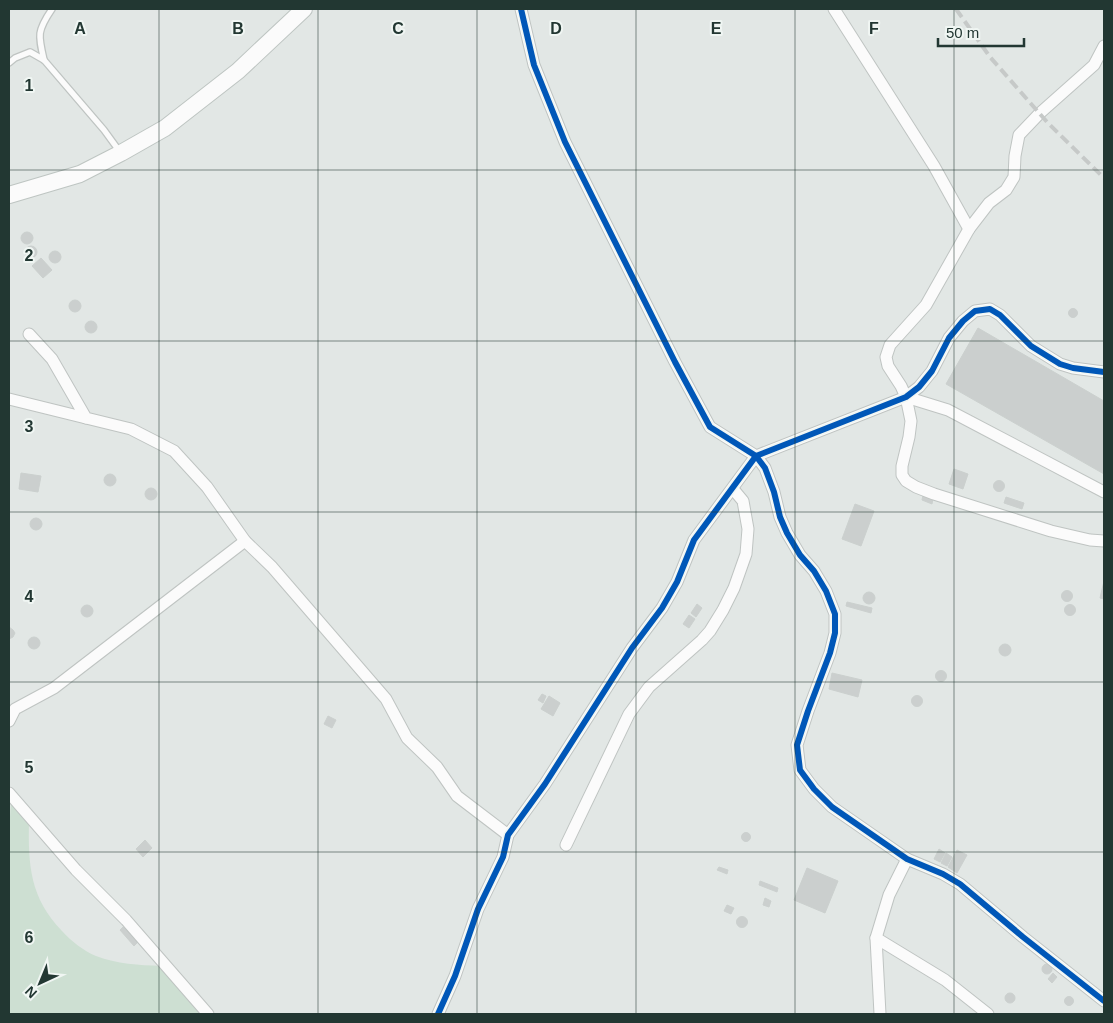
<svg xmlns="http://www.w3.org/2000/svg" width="1113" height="1023" viewBox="0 0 1113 1023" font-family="Arial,sans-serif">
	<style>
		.green { fill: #cddfd2 }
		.building { fill: #cbcfce; stroke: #cbd0ce }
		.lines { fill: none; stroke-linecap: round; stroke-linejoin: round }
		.lane-casing { stroke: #bfc4c2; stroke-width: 8 }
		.street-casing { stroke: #bfc4c2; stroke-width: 13 }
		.secondary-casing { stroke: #bec5c2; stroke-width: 18 }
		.lane { stroke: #fbfbfb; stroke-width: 5.5 }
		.street { stroke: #fbfbfb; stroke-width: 11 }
		.secondary { stroke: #fbfbfb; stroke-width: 16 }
		.rail { stroke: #c6c9c8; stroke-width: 4; stroke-dasharray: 10 5; stroke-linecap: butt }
		.cycleway-casing { stroke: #f0f6f3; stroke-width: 9 }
		.cycleway { stroke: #0057b8; stroke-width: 6 }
		.grid { fill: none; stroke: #223732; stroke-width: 1; stroke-opacity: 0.55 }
		.grid-label { font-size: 16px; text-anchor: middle; font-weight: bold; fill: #223732; stroke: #f0f6f3; stroke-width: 4; stroke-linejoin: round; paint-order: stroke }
	</style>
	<rect width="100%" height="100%" fill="#e2e7e5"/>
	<path class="green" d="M11,802L29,821C28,865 30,898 62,931C71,941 84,951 96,956C117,964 139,965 161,966L202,1014H9V831Z"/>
	<g class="building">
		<circle cx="27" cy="238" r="6"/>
		<circle cx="31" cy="252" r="6"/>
		<circle cx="55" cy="257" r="6"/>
		<polygon points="41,258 52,270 43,278 32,266"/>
		<circle cx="75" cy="306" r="6"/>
		<circle cx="1073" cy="313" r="4.5"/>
		<circle cx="91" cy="327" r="6"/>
		<polygon points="978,328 1104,401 1104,474 946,384"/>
		<polygon points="954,469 968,474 963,489 949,484"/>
		<polygon points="21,473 41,476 38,492 19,489"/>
		<circle cx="110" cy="480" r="6"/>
		<circle cx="999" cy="486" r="5.5"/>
		<circle cx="151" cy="494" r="6"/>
		<polygon points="923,495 933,499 932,504 922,500"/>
		<polygon points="1006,497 1024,503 1022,509 1004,503"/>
		<polygon points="855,504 874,511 861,546 842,539"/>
		<circle cx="36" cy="524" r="6"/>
		<polygon points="1104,581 1104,599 1100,598"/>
		<circle cx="1067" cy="596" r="5.5"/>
		<circle cx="869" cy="598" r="6"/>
		<polygon points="847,602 872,608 871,613 846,606"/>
		<polygon points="697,604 702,608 696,617 691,613"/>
		<circle cx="1070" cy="610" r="5.5"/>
		<circle cx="87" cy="611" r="6"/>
		<polygon points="689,615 695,619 689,628 683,624"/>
		<polygon points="9,627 13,630 15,633 13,637 9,639"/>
		<circle cx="34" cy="643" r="6"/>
		<circle cx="1005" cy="650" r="6"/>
		<circle cx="941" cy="676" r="5.5"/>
		<polygon points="832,673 862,680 858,697 829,689"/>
		<polygon points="542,694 546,696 543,703 538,700"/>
		<circle cx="917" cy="701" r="5.5"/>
		<polygon points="549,696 560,703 553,716 541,709"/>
		<polygon points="328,716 336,720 332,728 324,724"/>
		<circle cx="746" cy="837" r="4.5"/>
		<polygon points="145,840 152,848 143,857 136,849"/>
		<polygon points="939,849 945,853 940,862 934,859"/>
		<polygon points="957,850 967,855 957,873 948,867"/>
		<polygon points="946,853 952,857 947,866 941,863"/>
		<polygon points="719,867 728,870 727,874 717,870"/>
		<polygon points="807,868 838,881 825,913 794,900"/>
		<polygon points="760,881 778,888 777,892 759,885"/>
		<polygon points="765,898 771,901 769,907 763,905"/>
		<polygon points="727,905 734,908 731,914 724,911"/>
		<circle cx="742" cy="922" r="5.5"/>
		<polygon points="123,927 138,942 134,946 120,930"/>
		<circle cx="1047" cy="969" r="5"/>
		<polygon points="1053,973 1057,977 1052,983 1048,979"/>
		<circle cx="1010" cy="998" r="5"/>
		<circle cx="1069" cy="1001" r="4.5"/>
	</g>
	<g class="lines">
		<g class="lane-casing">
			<g id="lane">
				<path d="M44,60C38,35 37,31 52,9"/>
				<polyline points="9,63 15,58 30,52 44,60 104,130 120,152"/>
			</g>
		</g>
		<g class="street-casing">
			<g id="street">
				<polyline points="521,9 534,65 565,142 675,362 710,427 756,456 765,468 774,492 780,517 787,533 800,555 814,571 826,591 835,614 835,633 830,653 808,711 797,745 800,770 814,789 832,807 907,859 943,874 960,884 1023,937 1104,1001"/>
				<polyline points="834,9 934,166 969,229"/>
				<polyline points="1104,46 1094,65 1040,113 1019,135 1015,156 1014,177 1006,190 989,203 969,229 926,305 890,345 886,357 888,366 901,386 906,397 911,421 909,437 902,466 902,475 906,481 916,487 934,494 1051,531 1090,540 1104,541"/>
				<polyline points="29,334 52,359 86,418 131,429 174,451 207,487 245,541 272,567 386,699 407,738 437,767 457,796 508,835"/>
				<polyline points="906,397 948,410 1104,492"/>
				<polyline points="9,399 86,418"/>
				<polyline points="9,721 15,709 54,688 245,541"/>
				<polyline points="9,793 76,870 126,920 208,1014"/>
				<polyline points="566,845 629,714 649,687 702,640 710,631 723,610 734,588 746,554 748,529 743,501 733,489"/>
				<polyline points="876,938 945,980 988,1014"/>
				<polyline points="438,1014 455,976 478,909 503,857 508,835 545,784 632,648 662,608 677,582 694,540 756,456 906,397 919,387 932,371 949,338 963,321 975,311 990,309 1000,315 1031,346 1060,364 1073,368 1104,372"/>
				<polyline points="880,1014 876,938 889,895 907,859"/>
			</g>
		</g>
		<g class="secondary-casing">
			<polyline id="secondary" points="9,195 80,174 121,153 165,128 238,71 304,9"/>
		</g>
		<use href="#lane" class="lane"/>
		<use href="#street" class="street"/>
		<use href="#secondary" class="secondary"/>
		<polyline class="rail" points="956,9 990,57 1047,122 1104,178"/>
		<g class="cycleway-casing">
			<g id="cycleway">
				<polyline points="521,9 534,65 565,142 675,362 710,427 756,456 765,468 774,492 780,517 787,533 800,555 814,571 826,591 835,614 835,633 830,653 808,711 797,745 800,770 814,789 832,807 907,859 943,874 960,884 1023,937 1104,1001"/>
				<polyline points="438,1014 455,976 478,909 503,857 508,835 545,784 632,648 662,608 677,582 694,540 756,456 906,397 919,387 932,371 949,338 963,321 975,311 990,309 1000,315 1031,346 1060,364 1073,368 1104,372"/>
			</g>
		</g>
		<use href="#cycleway" class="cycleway"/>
	</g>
	<path class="grid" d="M159,9V1014M318,9V1014M477,9V1014M636,9V1014M795,9V1014M954,9V1014M9,170H1104M9,341H1104M9,512H1104M9,682H1104M9,852H1104"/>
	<g class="grid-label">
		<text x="80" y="34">A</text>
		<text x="238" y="34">B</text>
		<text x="398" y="34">C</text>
		<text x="556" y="34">D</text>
		<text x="716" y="34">E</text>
		<text x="874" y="34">F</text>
		<text x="29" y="91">1</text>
		<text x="29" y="261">2</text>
		<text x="29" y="432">3</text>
		<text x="29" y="602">4</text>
		<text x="29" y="773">5</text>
		<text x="29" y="943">6</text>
	</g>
	<rect width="1113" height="1023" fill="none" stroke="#223732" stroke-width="20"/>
	<g transform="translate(40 983) rotate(224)" stroke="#f0f6f3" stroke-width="4" paint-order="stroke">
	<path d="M0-4L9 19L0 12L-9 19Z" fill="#223732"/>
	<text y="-8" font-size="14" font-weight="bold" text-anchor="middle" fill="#223732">N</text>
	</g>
	<path d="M938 38v8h86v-8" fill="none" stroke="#223732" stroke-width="2.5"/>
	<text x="946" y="38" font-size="15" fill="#223732" stroke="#f0f6f3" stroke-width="4" paint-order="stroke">50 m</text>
</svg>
